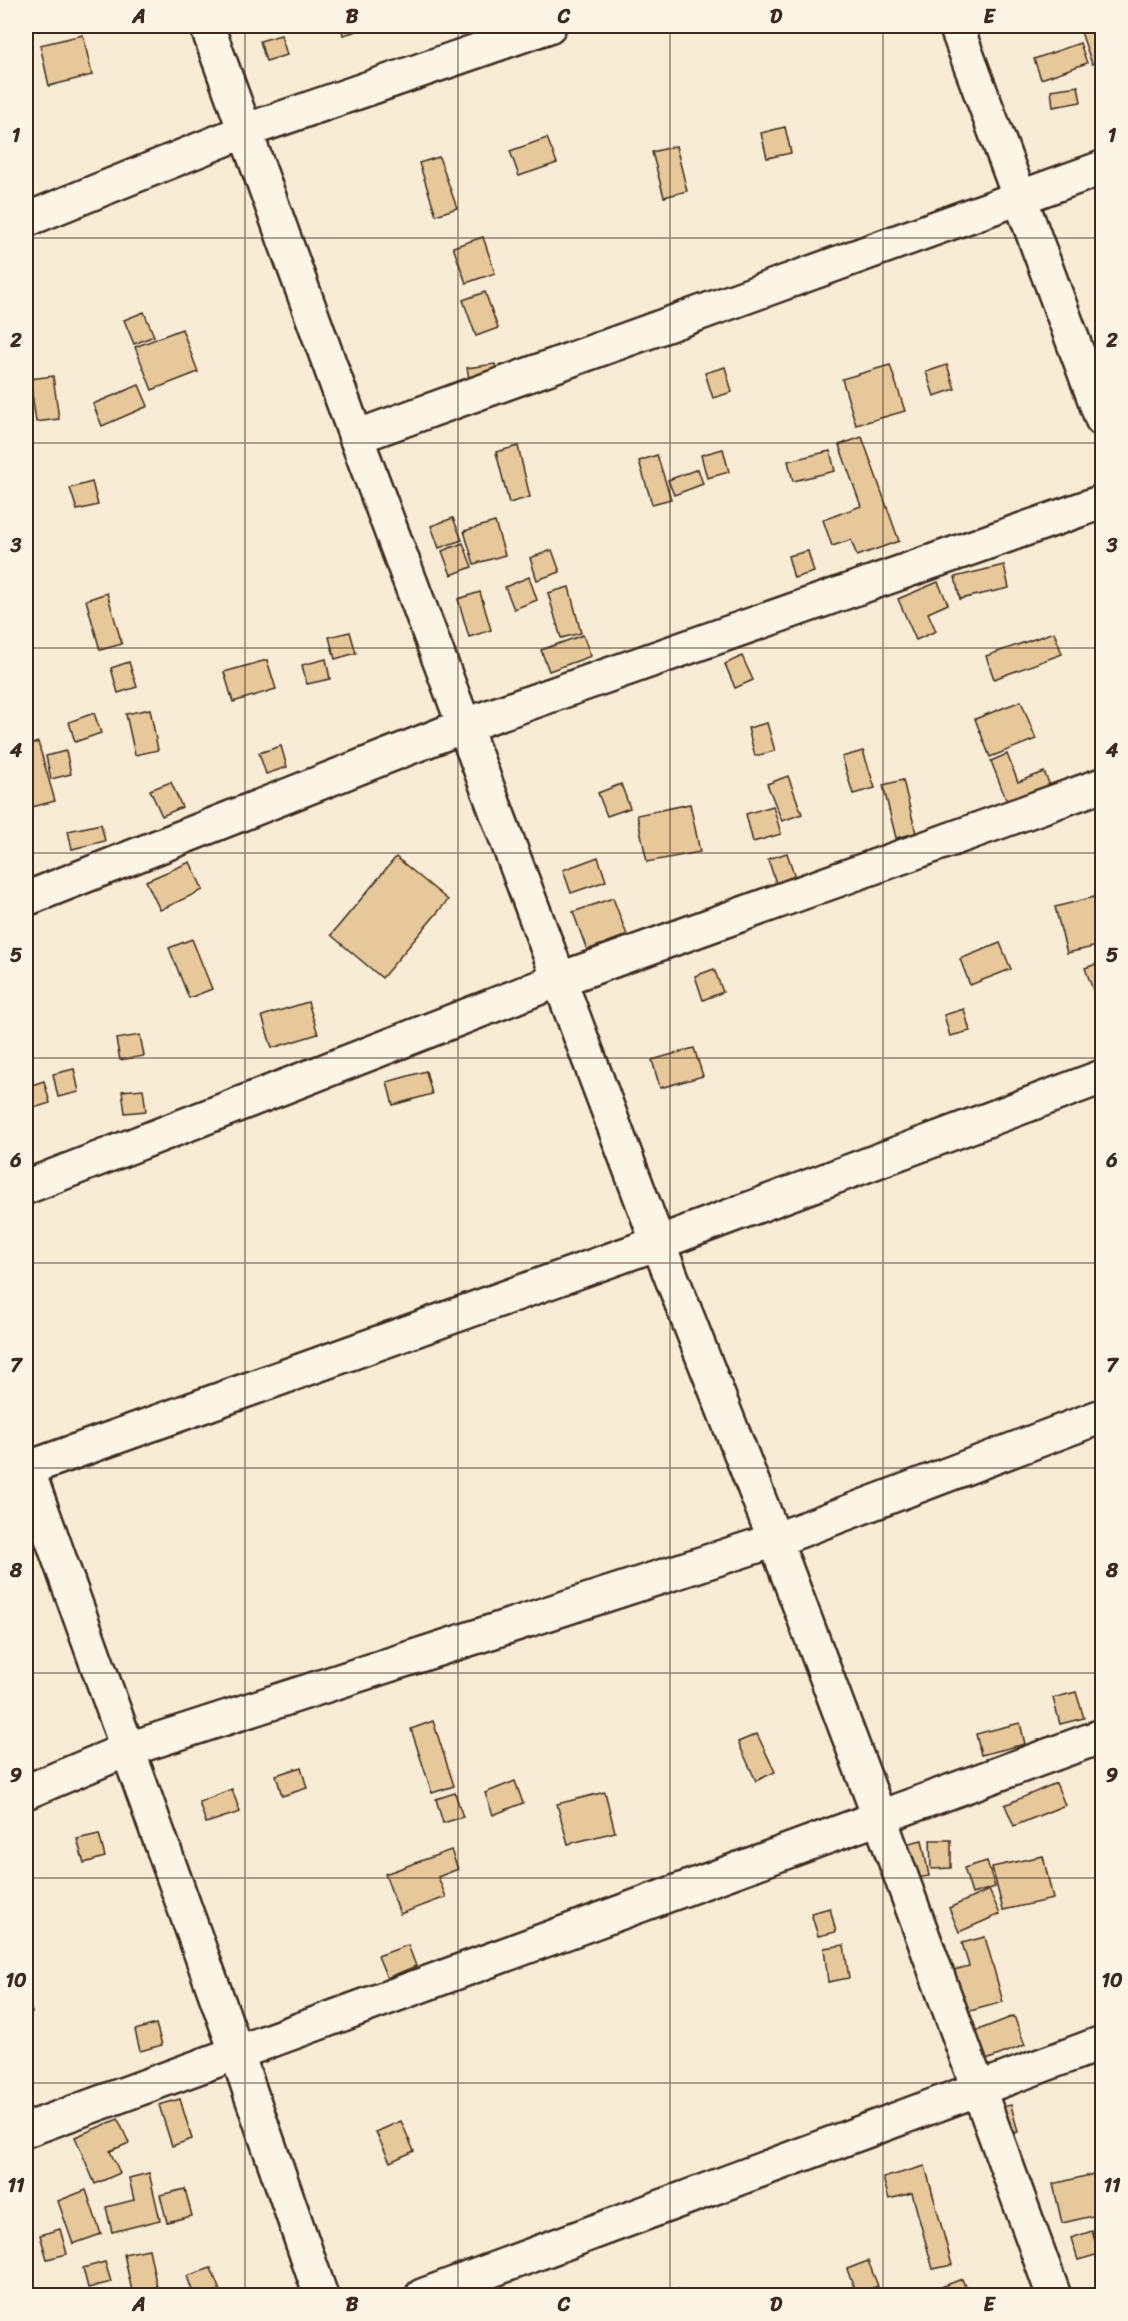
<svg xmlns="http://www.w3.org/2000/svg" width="1128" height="2321" viewBox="0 0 1128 2321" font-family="Sriracha,sans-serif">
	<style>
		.building { fill: #e7c89a; stroke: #3b2a1e; stroke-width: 1.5 }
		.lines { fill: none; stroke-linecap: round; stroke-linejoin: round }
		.street-casing { stroke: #3b2a1e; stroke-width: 38 }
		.street { stroke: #fcf5e5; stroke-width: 33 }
		.grid { fill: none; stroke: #3b2a1e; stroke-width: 1.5; stroke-opacity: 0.55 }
		.neatline { fill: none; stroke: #3b2a1e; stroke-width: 2 }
		.grid-label { font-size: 20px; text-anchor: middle; font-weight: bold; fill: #3b2a1e }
	</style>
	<rect width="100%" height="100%" fill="#f8ecd6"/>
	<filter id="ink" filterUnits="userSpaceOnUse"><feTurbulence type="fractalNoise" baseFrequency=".0167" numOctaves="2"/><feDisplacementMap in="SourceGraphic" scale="12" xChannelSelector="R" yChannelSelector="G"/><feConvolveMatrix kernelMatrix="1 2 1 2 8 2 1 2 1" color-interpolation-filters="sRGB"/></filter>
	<g filter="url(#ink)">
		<g class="building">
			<polygon points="341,26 368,26 368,28 343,35"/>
			<polygon points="1079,26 1102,26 1102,61 1092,64"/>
			<polygon points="83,35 92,75 49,86 40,45"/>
			<polygon points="281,35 287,55 266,61 260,41"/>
			<polygon points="1080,43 1087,63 1041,79 1034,59"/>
			<polygon points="1078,86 1081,102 1053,107 1051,90"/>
			<polygon points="785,127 791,153 767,158 761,133"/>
			<polygon points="547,138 557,163 519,176 510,151"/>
			<polygon points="676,146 687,191 664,197 652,152"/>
			<polygon points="439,157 457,208 436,215 419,163"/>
			<polygon points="483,237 495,273 466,283 453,247"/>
			<polygon points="485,292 498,328 476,336 463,300"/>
			<polygon points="144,312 154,336 134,344 124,320"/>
			<polygon points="182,329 198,372 152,390 135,347"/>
			<polygon points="495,364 499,383 471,388 467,368"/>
			<polygon points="890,365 905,411 856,425 842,379"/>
			<polygon points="947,365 955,389 934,396 926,372"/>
			<polygon points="725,367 732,392 713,398 705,373"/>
			<polygon points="53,376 59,419 36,422 30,379"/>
			<polygon points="139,385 148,406 102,426 93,404"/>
			<polygon points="862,437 899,541 857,556 851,540 832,546 823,520 861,506 839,445"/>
			<polygon points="518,446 530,497 509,503 496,452"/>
			<polygon points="723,449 729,472 707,478 701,455"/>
			<polygon points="830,451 835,471 793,481 788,461"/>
			<polygon points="657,455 671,499 652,504 639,461"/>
			<polygon points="698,469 703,484 674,495 668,480"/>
			<polygon points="92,482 98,505 77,510 70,488"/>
			<polygon points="453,518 462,540 439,548 431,526"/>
			<polygon points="495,522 505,555 474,564 464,531"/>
			<polygon points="463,543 472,567 451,575 442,551"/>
			<polygon points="552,550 560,572 537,580 530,558"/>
			<polygon points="808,551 814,572 794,578 788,556"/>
			<polygon points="1004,565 1009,588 960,599 955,577"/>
			<polygon points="529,577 537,600 514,609 505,587"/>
			<polygon points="938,582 948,604 928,613 936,631 916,640 898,599"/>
			<polygon points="569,587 581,633 561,638 548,593"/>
			<polygon points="480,592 491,630 469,637 458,599"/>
			<polygon points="107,593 122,644 100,650 86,600"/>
			<polygon points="350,632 356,653 335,659 329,637"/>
			<polygon points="1054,632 1062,654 994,679 986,656"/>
			<polygon points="583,635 591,656 549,671 541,650"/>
			<polygon points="742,656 753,680 735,688 725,664"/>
			<polygon points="326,659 330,679 307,684 302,665"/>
			<polygon points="267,660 276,689 233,702 224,672"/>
			<polygon points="129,662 137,687 118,693 111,668"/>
			<polygon points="1021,701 1036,739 990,757 975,719"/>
			<polygon points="150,709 158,750 135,755 126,714"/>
			<polygon points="94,713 101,733 75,742 69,722"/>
			<polygon points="767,723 775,751 755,756 748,728"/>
			<polygon points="38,742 55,801 32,807 26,785 26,746"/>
			<polygon points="281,746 287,767 266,774 259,753"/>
			<polygon points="66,751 71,774 51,779 46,756"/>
			<polygon points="863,751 875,788 853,794 842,757"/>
			<polygon points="1007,754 1018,782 1044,772 1052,790 1009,807 991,761"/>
			<polygon points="788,776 802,814 782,821 767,784"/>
			<polygon points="903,780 916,833 896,838 883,785"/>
			<polygon points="171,782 182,807 162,816 150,790"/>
			<polygon points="621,784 630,808 607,816 598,793"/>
			<polygon points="690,804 700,852 647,862 637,815"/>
			<polygon points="773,806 781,834 753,842 746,814"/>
			<polygon points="101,824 105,841 72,849 68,831"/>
			<polygon points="787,853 795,877 776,883 768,859"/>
			<polygon points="396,857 448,900 382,978 331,935"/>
			<polygon points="598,857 606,881 571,893 563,870"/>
			<polygon points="190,862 203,890 160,910 146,881"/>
			<polygon points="1102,895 1102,945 1067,953 1055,907"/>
			<polygon points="613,898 627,935 587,950 573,912"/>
			<polygon points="192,939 212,989 189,998 169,948"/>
			<polygon points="1000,943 1011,969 970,985 960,959"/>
			<polygon points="1102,962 1102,1011 1101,1012 1085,968"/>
			<polygon points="714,969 723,992 703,1000 695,976"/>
			<polygon points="308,1002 318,1034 272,1048 262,1016"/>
			<polygon points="964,1009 970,1031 950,1036 944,1015"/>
			<polygon points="140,1035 144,1056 120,1060 116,1039"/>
			<polygon points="694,1048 703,1076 660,1088 652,1060"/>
			<polygon points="74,1069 79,1092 58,1097 53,1074"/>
			<polygon points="426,1071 432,1094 393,1105 387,1082"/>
			<polygon points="44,1081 50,1103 27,1110 26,1087"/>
			<polygon points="143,1089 146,1111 125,1113 122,1091"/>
			<polygon points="1076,1692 1084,1718 1060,1724 1053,1698"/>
			<polygon points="433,1721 454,1786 432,1793 411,1729"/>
			<polygon points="1020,1723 1025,1744 981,1755 976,1734"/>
			<polygon points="757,1734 775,1772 756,1781 738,1742"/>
			<polygon points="301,1767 307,1788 282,1796 276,1775"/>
			<polygon points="515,1781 523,1803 493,1815 485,1793"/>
			<polygon points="1056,1783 1065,1805 1014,1826 1005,1805"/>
			<polygon points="232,1789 240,1812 206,1823 199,1802"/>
			<polygon points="605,1792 615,1832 568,1844 557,1804"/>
			<polygon points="455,1793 463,1817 443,1823 436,1799"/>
			<polygon points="99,1834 105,1857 84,1863 77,1839"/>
			<polygon points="922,1840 929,1876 911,1879 905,1844"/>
			<polygon points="930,1840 951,1840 951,1868 931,1869"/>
			<polygon points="451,1850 458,1869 438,1877 446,1897 400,1914 385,1874"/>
			<polygon points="1043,1856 1053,1899 1003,1910 992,1867"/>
			<polygon points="987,1861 995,1887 972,1894 964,1868"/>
			<polygon points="989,1890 1000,1914 959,1932 949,1908"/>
			<polygon points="830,1908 836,1932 818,1936 811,1913"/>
			<polygon points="985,1937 1003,2002 959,2014 947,1972 969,1966 962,1943"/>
			<polygon points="408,1945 416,1966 387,1978 378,1956"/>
			<polygon points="844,1945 849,1978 828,1982 824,1948"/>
			<polygon points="26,1993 32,2013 26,2015"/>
			<polygon points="1014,2016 1025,2045 984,2061 973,2032"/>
			<polygon points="156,2024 162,2045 140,2051 135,2030"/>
			<polygon points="180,2099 192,2139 172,2146 159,2105"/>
			<polygon points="1011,2105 1018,2132 1002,2136 995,2108"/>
			<polygon points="118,2119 129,2143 110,2151 120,2173 95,2184 75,2137"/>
			<polygon points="401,2121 414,2151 390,2162 376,2132"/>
			<polygon points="925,2166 952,2265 933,2269 912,2193 889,2199 883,2178"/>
			<polygon points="1102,2172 1102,2214 1062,2223 1053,2184"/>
			<polygon points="149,2173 160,2220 112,2232 106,2207 134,2200 129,2178"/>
			<polygon points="185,2189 192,2216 167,2222 160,2195"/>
			<polygon points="86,2190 101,2234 73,2244 58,2201"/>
			<polygon points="26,2227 33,2244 26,2248"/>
			<polygon points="60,2229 67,2254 47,2259 40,2235"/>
			<polygon points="1092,2231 1099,2254 1078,2260 1071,2238"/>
			<polygon points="149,2249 158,2292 133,2296 124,2254"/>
			<polygon points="868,2261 878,2286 856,2294 847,2269"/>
			<polygon points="105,2262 111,2282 88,2288 83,2268"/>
			<polygon points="211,2268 220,2291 207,2296 194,2296 187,2276"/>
			<polygon points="962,2279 969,2296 938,2296 936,2289"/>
			<polygon points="678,2289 680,2296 657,2296"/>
		</g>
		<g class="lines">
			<g class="street-casing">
				<g id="street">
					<polyline points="207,26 356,437 658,1243 775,1540 879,1816 1054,2296"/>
					<polyline points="956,26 1102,419"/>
					<polyline points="26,220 245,131 549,26"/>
					<polyline points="356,437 1102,168"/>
					<polyline points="26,899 466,725 1102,502"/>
					<polyline points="26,1187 561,979 1102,785"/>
					<polyline points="26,1466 236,2051 321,2296"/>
					<polyline points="26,1469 658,1243 1102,1077"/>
					<polyline points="26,1792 126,1750 775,1540 1102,1416"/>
					<polyline points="26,2130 1102,1736"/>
					<polyline points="422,2296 1102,2043"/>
				</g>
			</g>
			<use href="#street" class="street"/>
		</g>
	</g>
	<path class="grid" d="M245,26V2296M458,26V2296M670,26V2296M883,26V2296M26,238H1102M26,443H1102M26,648H1102M26,853H1102M26,1058H1102M26,1263H1102M26,1468H1102M26,1673H1102M26,1878H1102M26,2083H1102"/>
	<rect width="1128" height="2321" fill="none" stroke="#fcf5e5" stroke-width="66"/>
	<rect x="33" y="33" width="1062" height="2255" class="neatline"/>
	<g class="grid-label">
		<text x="139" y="23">A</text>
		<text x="352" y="23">B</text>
		<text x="564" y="23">C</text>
		<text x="776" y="23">D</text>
		<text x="989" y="23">E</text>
		<text x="16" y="142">1</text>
		<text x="1112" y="142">1</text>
		<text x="16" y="347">2</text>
		<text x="1112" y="347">2</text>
		<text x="16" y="552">3</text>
		<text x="1112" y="552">3</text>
		<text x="16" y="757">4</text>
		<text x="1112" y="757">4</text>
		<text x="16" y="962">5</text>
		<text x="1112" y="962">5</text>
		<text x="16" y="1167">6</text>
		<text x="1112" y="1167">6</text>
		<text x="16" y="1372">7</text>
		<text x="1112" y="1372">7</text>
		<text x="16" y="1577">8</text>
		<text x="1112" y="1577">8</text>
		<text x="16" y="1782">9</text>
		<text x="1112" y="1782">9</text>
		<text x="16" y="1987">10</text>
		<text x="1112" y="1987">10</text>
		<text x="16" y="2192">11</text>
		<text x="1112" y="2192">11</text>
		<text x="139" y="2311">A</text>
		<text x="352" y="2311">B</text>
		<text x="564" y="2311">C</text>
		<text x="776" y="2311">D</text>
		<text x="989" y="2311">E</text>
	</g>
</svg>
